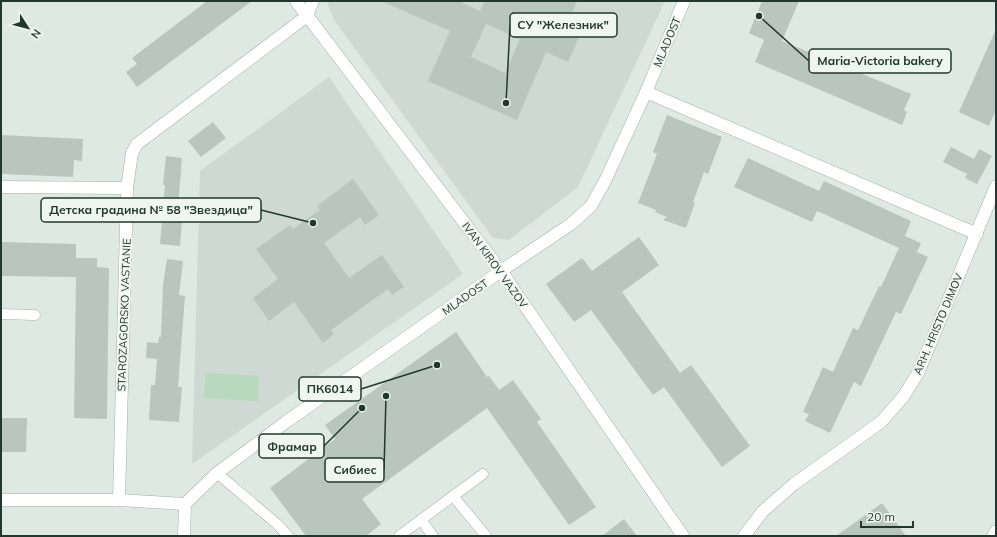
<svg xmlns="http://www.w3.org/2000/svg" width="997" height="537" viewBox="0 0 997 537" font-family="Mulish,sans-serif">
	<style>
		.built { fill: #cdd9d2 }
		.green { fill: #b9d9bf }
		.building { fill: #b8c6bf; fill-rule: evenodd }
		.lines { fill: none; stroke-linecap: round; stroke-linejoin: round }
		.lane-casing { stroke: #a3b0aa; stroke-width: 11 }
		.street-casing { stroke: #a3b0aa; stroke-width: 13 }
		.secondary-casing { stroke: #9fb4aa; stroke-width: 13 }
		.lane { stroke: #fff; stroke-width: 10 }
		.street { stroke: #fff; stroke-width: 12 }
		.secondary { stroke: #fff; stroke-width: 12 }
		.labels { text-anchor: middle; stroke-width: 4; stroke-linejoin: round; paint-order: stroke }
		.street-label { font-size: 11px; fill: #223730; stroke: #eff6f2 }
		.leader { fill: none; stroke: #223730; stroke-width: 1.5 }
		.callout-dot { fill: #223730; stroke: #eff6f2; stroke-width: 1.5 }
		.callout { fill: #eff6f2; stroke: #223730; stroke-width: 1.5 }
		.callout-label { font-size: 12px; text-anchor: middle; font-weight: bold; fill: #223730 }
	</style>
	<rect width="100%" height="100%" fill="#dfe9e4"/>
	<g class="built">
		<polygon points="328,1 665,1 578,187 509,240 493,238 334,20 327,3"/>
		<polygon points="329,77 463,274 192,464 200,171"/>
	</g>
	<polygon class="green" points="206,373 259,376 258,401 204,398"/>
	<g class="building">
		<polygon points="207,1 252,1 137,87 126,72 137,64 132,58"/>
		<path d="M381,1H459L480,11L485,1H577L569,20L584,26L568,62L546,52L517,120L428,81L450,31ZM486,24L520,39L505,73L471,57Z"/>
		<polygon points="762,1 799,1 782,41 911,94 904,110 907,112 902,125 755,62 764,40 749,33"/>
		<polygon points="996,29 996,110 989,126 959,112"/>
		<polygon points="667,115 722,137 708,174 704,172 693,202 695,203 686,228 663,220 667,217 655,212 656,210 638,203 657,154 653,152"/>
		<polygon points="213,122 226,138 201,157 188,141"/>
		<polygon points="1,135 83,139 82,161 74,160 73,177 1,174"/>
		<polygon points="951,147 974,159 979,149 992,156 977,184 965,178 967,174 943,162"/>
		<polygon points="166,156 182,158 178,208 183,209 180,246 160,244 165,185 163,185"/>
		<polygon points="748,158 819,191 824,181 911,221 905,236 921,243 917,252 928,257 901,314 896,312 861,386 854,382 830,433 805,421 809,414 803,412 823,367 833,372 853,328 858,330 879,286 881,287 899,248 817,211 812,222 734,187"/>
		<polygon points="353,179 379,215 365,225 360,217 324,243 349,278 382,255 404,287 392,295 388,289 331,330 334,334 323,343 294,302 269,321 253,298 278,279 256,249 290,225 293,229 320,210 317,206"/>
		<polygon points="639,237 659,265 622,292 680,373 691,365 750,446 722,467 664,387 653,395 591,310 574,322 546,284 582,258 592,271"/>
		<polygon points="1,242 76,244 76,258 97,258 97,267 109,268 107,419 74,418 76,277 1,276"/>
		<polygon points="167,259 183,261 179,295 185,296 178,387 182,387 179,422 149,420 151,385 155,385 157,359 146,358 147,342 158,343 159,337 161,337 163,285"/>
		<polygon points="456,332 487,377 489,376 499,390 513,380 541,419 537,422 596,507 569,525 487,408 362,499 381,524 366,536 306,536 270,488 335,439 325,425"/>
		<polygon points="1,418 27,418 26,452 1,452"/>
		<polygon points="882,503 906,536 836,536"/>
		<polygon points="624,519 637,536 602,536"/>
	</g>
	<g class="lines">
		<g class="lane-casing">
			<g id="lane">
				<polyline points="1,314 35,315"/>
				<polyline points="217,473 277,524 288,536"/>
				<polyline points="453,496 486,536"/>
				<polyline points="421,520 433,536"/>
				<polyline points="399,536 483,474"/>
			</g>
		</g>
		<g class="street-casing">
			<g id="street">
				<polyline points="296,1 501,271 683,536"/>
				<polyline points="646,92 977,234"/>
				<polyline points="1,187 127,188"/>
				<polyline points="1,500 119,500 185,504"/>
				<polyline points="119,500 127,188 132,153 137,144 307,16 313,1"/>
				<polyline points="184,536 185,504 217,473 286,422 501,271 571,224 591,206 605,181 646,92 684,1"/>
				<polyline points="744,536 763,511 794,484 881,422 903,397 918,373 996,186"/>
			</g>
		</g>
		<g class="secondary-casing">
			<polyline id="secondary" points="993,536 996,531"/>
		</g>
		<use href="#lane" class="lane"/>
		<use href="#street" class="street"/>
		<use href="#secondary" class="secondary"/>
	</g>
	<g class="labels">
		<g class="street-label">
			<text transform="translate(667 42) rotate(-67)" y="4">MLADOST</text>
			<text transform="translate(495 265) rotate(54)" y="4">IVAN KIROV VAZOV</text>
			<text transform="translate(465 297) rotate(-35)" y="4">MLADOST</text>
			<text transform="translate(124 315) rotate(-88)" y="4">STAROZAGORSKO VASTANIE</text>
			<text transform="translate(938 324) rotate(-67)" y="4">ARH. HRISTO DIMOV</text>
		</g>
	</g>
	<path class="leader" d="M506 103L510 25M759 16L809 61M313 223L261 210M437 365L361 389M362 408L324 446M386 396L384 470"/>
	<g class="callout-dot">
		<circle cx="506" cy="103" r="4"/>
		<circle cx="759" cy="16" r="4"/>
		<circle cx="313" cy="223" r="4"/>
		<circle cx="437" cy="365" r="4"/>
		<circle cx="362" cy="408" r="4"/>
		<circle cx="386" cy="396" r="4"/>
	</g>
	<g class="callout">
		<rect x="510" y="13" width="107" height="24" rx="4"/>
		<rect x="809" y="49" width="142" height="24" rx="4"/>
		<rect x="41" y="198" width="220" height="24" rx="4"/>
		<rect x="299" y="377" width="62" height="24" rx="4"/>
		<rect x="259" y="434" width="65" height="24" rx="4"/>
		<rect x="325" y="458" width="59" height="24" rx="4"/>
	</g>
	<g class="callout-label">
		<text x="563" y="29">СУ "Железник"</text>
		<text x="880" y="65">Maria-Victoria bakery</text>
		<text x="151" y="214">Детска градина № 58 "Звездица"</text>
		<text x="330" y="393">ПК6014</text>
		<text x="292" y="451">Фрамар</text>
		<text x="355" y="474">Сибиес</text>
	</g>
	<rect width="997" height="537" fill="none" stroke="#223730" stroke-width="4"/>
	<g transform="translate(28 28) rotate(126)" stroke="#eff6f2" stroke-width="3" paint-order="stroke">
	<path d="M0-3L7 15L0 10L-7 15Z" fill="#223730"/>
	<text y="-6" font-size="11" font-weight="bold" text-anchor="middle" fill="#223730">N</text>
	</g>
	<path d="M861 521v6h52v-6" fill="none" stroke="#223730" stroke-width="2"/>
	<text x="867" y="521" font-size="12" fill="#223730" stroke="#eff6f2" stroke-width="3" paint-order="stroke">20 m</text>
</svg>
